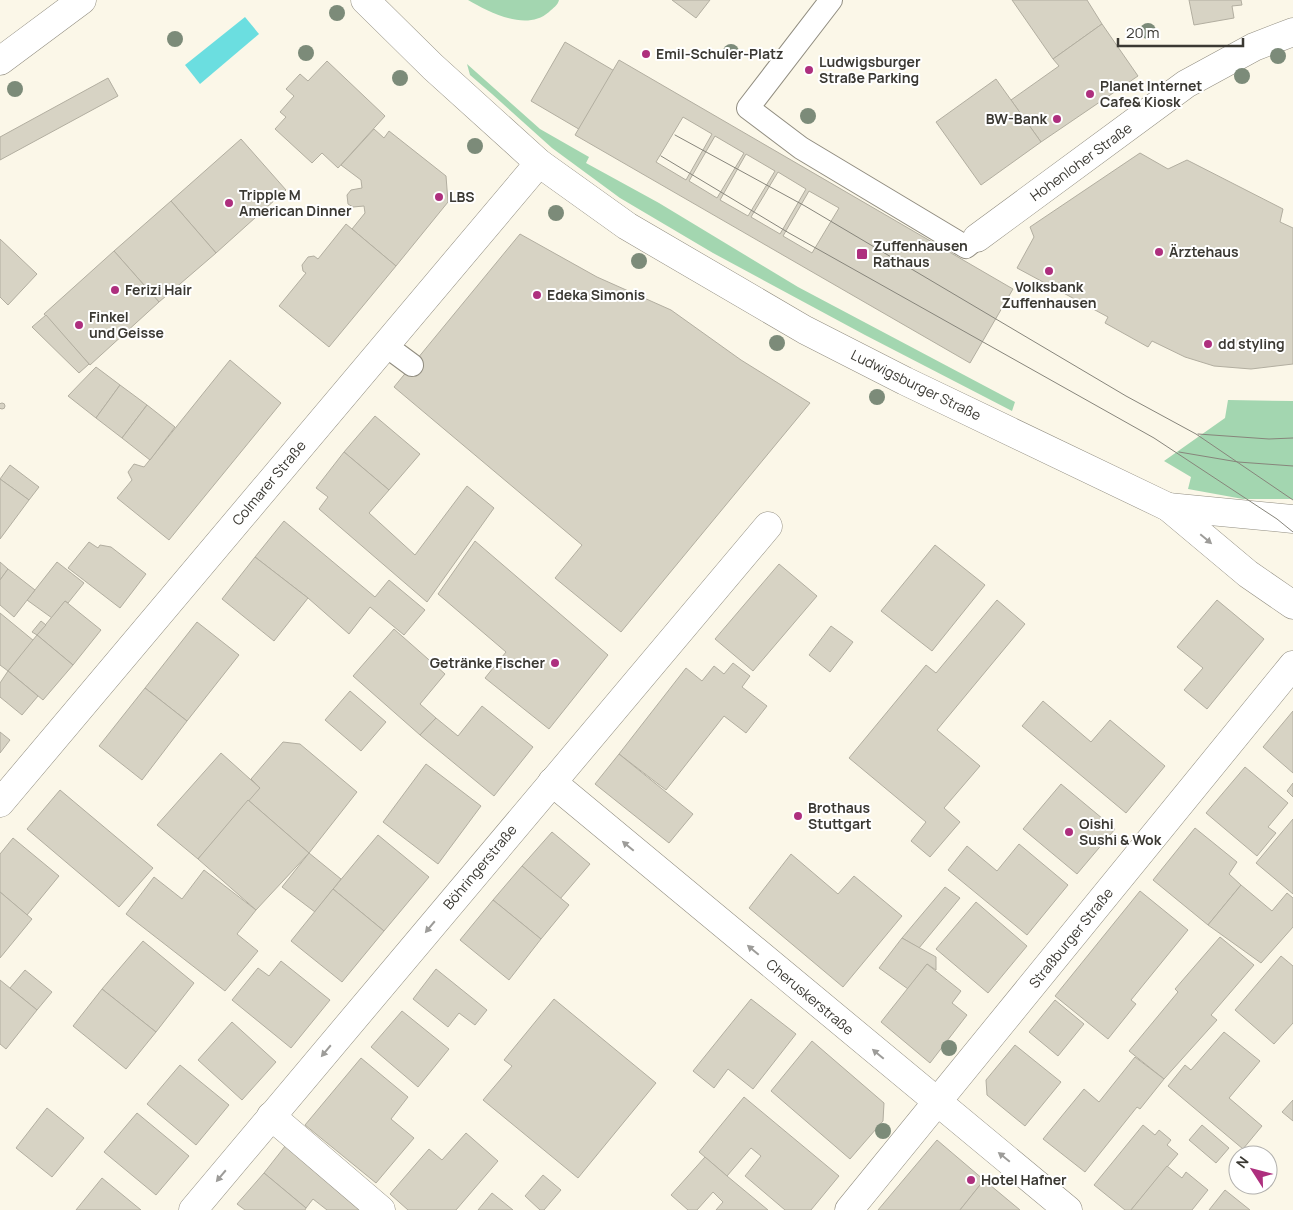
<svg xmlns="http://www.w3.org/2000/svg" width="1293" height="1210" viewBox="0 0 1293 1210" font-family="Manrope,sans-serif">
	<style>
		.green { fill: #a3d6b0 }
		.water { fill: #6bdee0 }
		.building { fill: #d7d3c4; stroke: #b2aea0; fill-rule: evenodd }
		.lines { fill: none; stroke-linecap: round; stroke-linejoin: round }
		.service-casing { stroke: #918d80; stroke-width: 24 }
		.minor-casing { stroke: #918d80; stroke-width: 29 }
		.tertiary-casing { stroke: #918d80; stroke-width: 29 }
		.secondary-casing { stroke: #918d80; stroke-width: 29 }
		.service { stroke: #fff; stroke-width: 22 }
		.minor { stroke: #fff; stroke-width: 28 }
		.tertiary { stroke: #fff; stroke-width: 28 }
		.secondary { stroke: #fff; stroke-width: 28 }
		.tram { stroke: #87857b; stroke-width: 1 }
		.tree { fill: #7c8b79 }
		.oneway { fill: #9d9c99 }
		.poi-dot { fill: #ae2f7e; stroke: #fff; stroke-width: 2 }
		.labels { text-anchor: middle; stroke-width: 4; stroke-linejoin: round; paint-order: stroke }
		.poi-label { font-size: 14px; font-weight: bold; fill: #3b3933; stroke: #fff; text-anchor: start }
		.street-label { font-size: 14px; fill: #3b3933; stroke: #fff }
	</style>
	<rect width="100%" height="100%" fill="#fbf7e8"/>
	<g class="green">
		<path d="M468,0H559C558,5 553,8 549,12C526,32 489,12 468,0Z"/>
		<polygon points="467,64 540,129 589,157 586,163 659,203 798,287 1015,402 1012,411 865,335 713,253 620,198 552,148 492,94 470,75"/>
		<polygon points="1228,400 1293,401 1293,499 1243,499 1188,489 1191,477 1164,461 1225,418"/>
	</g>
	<polygon class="water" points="245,17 259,34 200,84 185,65"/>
	<g class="building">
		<polygon points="672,0 710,0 696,18"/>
		<polygon points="1012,0 1087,0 1102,24 1053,59"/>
		<polygon points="1189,0 1241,0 1242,5 1232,6 1234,18 1194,25"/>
		<polygon points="1102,24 1138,76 1041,142 1011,100 1059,66 1053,59"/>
		<polygon points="565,42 657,96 623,155 531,101"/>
		<path d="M619,60L1013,289L970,363L575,135ZM683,117L712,134L686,180L656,162ZM715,136L744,153L717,198L689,181ZM746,154L775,171L748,216L720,200ZM778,172L806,189L780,234L751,217ZM809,191L839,208L812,253L783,236Z"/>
		<polygon points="327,61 385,116 338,168 322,153 312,163 275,129 286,117 280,112 294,96 286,89 300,74 308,81"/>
		<polygon points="108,78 118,96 0,160 0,137"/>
		<polygon points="996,79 1041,142 981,185 936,122"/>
		<polygon points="374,129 384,138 389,131 446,176 448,202 396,266 352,229 365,213 364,206 353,207 348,204 347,195 351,190 362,188 361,180 341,165"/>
		<polygon points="241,139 286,190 216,253 171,201"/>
		<polygon points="1140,153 1168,169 1187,160 1283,209 1280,222 1293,228 1293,364 1251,369 1214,366 1185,357 1152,341 1148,347 1105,323 1108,317 1017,268 1034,237 1030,227"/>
		<polygon points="171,201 216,253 159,302 114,251"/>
		<polygon points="346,224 396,266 329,347 279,306 306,273 303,271 302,265 308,257 314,256 318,259"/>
		<polygon points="520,234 597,277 671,310 741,360 810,403 621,632 555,578 582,545 394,387"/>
		<polygon points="0,239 37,274 8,305 0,297"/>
		<polygon points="114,251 159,302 90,365 44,314"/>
		<polygon points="46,315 89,364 79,373 32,327"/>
		<polygon points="230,360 281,403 169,540 117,498 132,480 128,472 134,464 144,467"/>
		<polygon points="96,367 120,385 96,418 68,396"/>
		<polygon points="120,385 147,405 122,438 96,418"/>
		<circle cx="2" cy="406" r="3"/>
		<polygon points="147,405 175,427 150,460 122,438"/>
		<polygon points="375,416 420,454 389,490 344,452"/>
		<polygon points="344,452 389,490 369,513 415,555 467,486 494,508 427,602 319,509 328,497 316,488"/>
		<polygon points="10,465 39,487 29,500 0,479"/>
		<polygon points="0,479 29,500 0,539"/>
		<polygon points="284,521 375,597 389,580 425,610 404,635 370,607 349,634 308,598 255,557"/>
		<polygon points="475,541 608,655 549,729 485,678 506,652 438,594"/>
		<polygon points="89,542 98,548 100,545 111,547 146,574 120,608 68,568"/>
		<polygon points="935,545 985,585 932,651 881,611"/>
		<polygon points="255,557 308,598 274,641 222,599"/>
		<polygon points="0,562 8,569 0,580"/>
		<polygon points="57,562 84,583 68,603 65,601 52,618 27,600"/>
		<polygon points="779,564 817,596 753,671 715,639"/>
		<polygon points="8,569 35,590 14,617 0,605 0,580"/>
		<polygon points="997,600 1025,624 937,730 980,766 944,808 960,822 930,857 911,841 926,822 849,758 926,665 936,673"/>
		<polygon points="1217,600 1264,639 1207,709 1184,690 1203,668 1177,647"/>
		<polygon points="65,601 101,630 73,665 37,635"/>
		<polygon points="0,613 34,641 8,671 0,665"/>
		<polygon points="41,621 46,625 37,635 32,632"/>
		<polygon points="197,622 239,655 187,721 145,688"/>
		<polygon points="831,626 853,642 830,672 809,655"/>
		<polygon points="394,629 445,674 420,704 436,718 420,735 353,676"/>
		<polygon points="37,635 73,665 43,700 8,671"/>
		<polygon points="733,663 750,676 742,687 767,706 746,733 724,716 666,790 619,754 686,668 702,681 714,666 724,674"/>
		<polygon points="8,671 38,696 22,715 0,697 0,683"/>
		<polygon points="145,688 187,721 142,780 99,746"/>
		<polygon points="350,691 386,722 361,751 325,720"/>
		<polygon points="1043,701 1091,742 1110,720 1165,766 1126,813 1022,726"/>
		<polygon points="482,706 533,747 494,796 420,735 436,718 458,736"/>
		<polygon points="1293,711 1293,773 1263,747"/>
		<polygon points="0,732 10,740 0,753"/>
		<polygon points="283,742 300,744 357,792 309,853 248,800 260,788 251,779"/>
		<polygon points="221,753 260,788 198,859 157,825"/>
		<polygon points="619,754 693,814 669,843 595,784"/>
		<polygon points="426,764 481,806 438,864 383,822"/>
		<polygon points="1245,767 1288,803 1268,827 1276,833 1257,856 1206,813"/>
		<polygon points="1293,783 1293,797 1287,791"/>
		<polygon points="1061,784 1115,829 1077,874 1023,829"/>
		<polygon points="60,790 153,868 119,907 27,829"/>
		<polygon points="248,800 309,853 256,910 198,859"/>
		<polygon points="1293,819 1293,894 1256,863"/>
		<polygon points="1195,828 1237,862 1229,874 1241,885 1208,925 1153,880"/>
		<polygon points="552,832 590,864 560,899 522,866"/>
		<polygon points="378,835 429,877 384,931 333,889"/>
		<polygon points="13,838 59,876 27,915 0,892 0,854"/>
		<polygon points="1019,844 1068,885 1027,935 948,870 967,846 997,871"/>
		<polygon points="309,853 341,879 315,912 282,887"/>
		<polygon points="791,854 838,894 854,876 902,916 843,987 749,908"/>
		<polygon points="522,866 569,905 541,939 493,900"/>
		<polygon points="204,870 256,910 237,934 258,951 225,991 126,914 154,877 182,899"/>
		<polygon points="1241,885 1272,911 1287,893 1293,898 1293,927 1261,963 1208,925"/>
		<polygon points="945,887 960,898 919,948 902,938"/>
		<polygon points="333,889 384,931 342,982 291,941"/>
		<polygon points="1140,891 1188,930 1131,1000 1136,1004 1108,1039 1055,996"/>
		<polygon points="0,892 32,919 0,958"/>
		<polygon points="493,900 541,939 509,980 460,940"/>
		<polygon points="976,902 1027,946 988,993 936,949"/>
		<polygon points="1220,937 1254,965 1211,1015 1217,1020 1164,1079 1129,1051 1178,992 1175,989"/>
		<polygon points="902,938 936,957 936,970 927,964 908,989 879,968"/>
		<polygon points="143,941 194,983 156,1032 102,989"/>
		<polygon points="1281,956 1293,966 1293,1023 1274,1044 1235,1010"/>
		<polygon points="281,961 330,1000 291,1048 232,1000 258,968 269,976"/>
		<polygon points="927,964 961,991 952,1003 967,1015 930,1063 881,1022"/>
		<polygon points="436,969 487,1010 475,1025 459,1013 448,1027 413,999"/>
		<polygon points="25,970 52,992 37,1010 10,988"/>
		<polygon points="0,980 37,1010 6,1049 0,1044"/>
		<polygon points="102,989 156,1032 126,1069 73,1026"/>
		<polygon points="554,999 656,1083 578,1178 483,1100 512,1066 504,1060"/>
		<polygon points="751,999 796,1034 753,1089 728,1069 714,1088 693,1071"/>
		<polygon points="1055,1000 1084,1024 1058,1056 1029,1032"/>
		<polygon points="402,1011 449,1049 418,1087 371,1047"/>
		<polygon points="232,1022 276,1062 242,1100 198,1060"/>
		<polygon points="1224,1032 1260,1061 1229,1098 1262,1126 1243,1149 1168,1086 1185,1065 1191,1070"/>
		<polygon points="812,1041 884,1103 883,1121 850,1159 771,1091"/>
		<polygon points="1015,1045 1061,1082 1025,1126 987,1095 986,1080"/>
		<polygon points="1135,1057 1164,1079 1140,1109 1137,1107 1085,1172 1043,1139 1084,1089 1099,1102"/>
		<polygon points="361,1058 408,1097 391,1119 414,1138 376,1183 305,1125"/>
		<polygon points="180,1065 229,1105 196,1145 147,1104"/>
		<polygon points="744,1097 839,1176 811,1210 785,1210 745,1176 761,1156 751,1148 727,1176 699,1152"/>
		<polygon points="1293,1100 1293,1121 1282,1112"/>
		<polygon points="47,1108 84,1138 52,1177 16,1148"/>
		<polygon points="137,1113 189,1156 156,1195 104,1152"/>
		<polygon points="1143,1125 1155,1135 1159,1130 1171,1140 1167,1145 1178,1154 1131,1210 1125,1210 1094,1185"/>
		<polygon points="1202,1125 1229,1148 1216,1163 1189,1140"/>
		<polygon points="466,1133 498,1161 456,1210 408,1210 390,1194 429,1149 442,1160"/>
		<polygon points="937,1140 984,1180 960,1210 878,1210"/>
		<polygon points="286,1145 362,1210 327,1210 313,1199 306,1208 264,1173"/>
		<polygon points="705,1157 727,1176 768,1210 716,1210 723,1202 713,1192 697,1210 688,1210 671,1195"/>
		<polygon points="1167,1166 1182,1178 1186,1172 1208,1190 1192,1210 1131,1210"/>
		<polygon points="264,1173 306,1208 305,1210 245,1210 237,1204"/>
		<polygon points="543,1175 561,1190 544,1210 540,1210 525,1196"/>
		<polygon points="102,1178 141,1210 76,1210"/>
		<polygon points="984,1180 1020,1210 960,1210"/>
		<polygon points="1225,1190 1250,1210 1209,1210"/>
		<polygon points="492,1193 513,1210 478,1210"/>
	</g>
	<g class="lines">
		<g class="service-casing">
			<g id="service">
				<polyline points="831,0 748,108 801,148 966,247 977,238"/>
				<polyline points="385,345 412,365"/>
			</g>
		</g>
		<g class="minor-casing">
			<g id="minor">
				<polyline points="977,238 1186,84 1254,47 1293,32"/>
				<polyline points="552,782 1068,1210"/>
				<polyline points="0,803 539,163"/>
				<polyline points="271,1116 381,1210"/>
				<polyline points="193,1210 768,526"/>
				<polyline points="849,1210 1293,665"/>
			</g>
		</g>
		<g class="tertiary-casing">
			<polyline id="tertiary" points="0,61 82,0"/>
		</g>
		<g class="secondary-casing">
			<g id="secondary">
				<polyline points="365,0 433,67 539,163 627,226 805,330 905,381 1168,507 1248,574 1293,605"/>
				<polyline points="1168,507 1293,519"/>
			</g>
		</g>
		<use href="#service" class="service"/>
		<use href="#minor" class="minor"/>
		<use href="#tertiary" class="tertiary"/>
		<use href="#secondary" class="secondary"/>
		<g class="tram">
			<polyline points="675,135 805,206 1126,396 1196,434 1293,500"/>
			<polyline points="661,156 789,233 1154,438 1277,519 1293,532"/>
			<polyline points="1198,434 1269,439 1293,438"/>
			<polyline points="1179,452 1238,462 1293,466"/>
		</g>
	</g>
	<g class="tree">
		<circle cx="337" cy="13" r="8"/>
		<circle cx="1148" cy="31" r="8"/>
		<circle cx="175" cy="39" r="8"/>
		<circle cx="731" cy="52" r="8"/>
		<circle cx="306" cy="53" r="8"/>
		<circle cx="1278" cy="56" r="8"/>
		<circle cx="1242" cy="76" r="8"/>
		<circle cx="400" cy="78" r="8"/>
		<circle cx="15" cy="89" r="8"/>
		<circle cx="808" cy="116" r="8"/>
		<circle cx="475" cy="146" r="8"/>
		<circle cx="556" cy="213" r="8"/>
		<circle cx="639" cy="261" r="8"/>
		<circle cx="777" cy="343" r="8"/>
		<circle cx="877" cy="397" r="8"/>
		<circle cx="949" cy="1048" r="8"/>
		<circle cx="883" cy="1131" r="8"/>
	</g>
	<defs><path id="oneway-solid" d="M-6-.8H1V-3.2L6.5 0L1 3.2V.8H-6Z" transform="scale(1.25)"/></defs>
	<g class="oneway">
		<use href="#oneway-solid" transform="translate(1206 539) rotate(40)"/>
		<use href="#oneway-solid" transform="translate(628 846) rotate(-140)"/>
		<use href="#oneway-solid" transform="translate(430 927) rotate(130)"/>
		<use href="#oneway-solid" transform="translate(753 950) rotate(-140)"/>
		<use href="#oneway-solid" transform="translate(326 1051) rotate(130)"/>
		<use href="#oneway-solid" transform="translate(878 1054) rotate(-140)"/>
		<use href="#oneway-solid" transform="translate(1004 1157) rotate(-141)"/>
		<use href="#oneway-solid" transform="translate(221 1176) rotate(130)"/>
	</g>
	<g class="poi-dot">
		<circle cx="646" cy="54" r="5"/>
		<circle cx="809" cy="70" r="5"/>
		<circle cx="1090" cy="94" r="5"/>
		<circle cx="1057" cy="119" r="5"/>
		<circle cx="439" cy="197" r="5"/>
		<circle cx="229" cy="203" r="5"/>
		<circle cx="1159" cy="252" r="5"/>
		<rect x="856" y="248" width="12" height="12" rx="2.5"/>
		<circle cx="1049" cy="271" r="5"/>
		<circle cx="115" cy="290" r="5"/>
		<circle cx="537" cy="295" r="5"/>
		<circle cx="79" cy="325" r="5"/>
		<circle cx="1208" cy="344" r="5"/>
		<circle cx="555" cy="663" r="5"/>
		<circle cx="798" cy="816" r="5"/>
		<circle cx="1069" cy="832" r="5"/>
		<circle cx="971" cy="1180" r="5"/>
	</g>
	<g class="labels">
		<g class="poi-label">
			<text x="656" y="59">Emil-Schuler-Platz</text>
			<text x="819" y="67">Ludwigsburger<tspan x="819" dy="16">Straße Parking</tspan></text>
			<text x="1100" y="91">Planet Internet<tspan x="1100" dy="16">Cafe&amp; Kiosk</tspan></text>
			<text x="1047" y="124" text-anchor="end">BW-Bank</text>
			<text x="239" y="200">Tripple M<tspan x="239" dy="16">American Dinner</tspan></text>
			<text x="449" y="202">LBS</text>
			<text x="873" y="251">Zuffenhausen<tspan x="873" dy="16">Rathaus</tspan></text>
			<text x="1169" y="257">Ärztehaus</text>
			<text x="1049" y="292" text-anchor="middle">Volksbank<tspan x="1049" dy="16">Zuffenhausen</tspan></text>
			<text x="125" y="295">Ferizi Hair</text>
			<text x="547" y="300">Edeka Simonis</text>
			<text x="89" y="322">Finkel<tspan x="89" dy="16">und Geisse</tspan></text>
			<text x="1218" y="349">dd styling</text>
			<text x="545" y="668" text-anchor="end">Getränke Fischer</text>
			<text x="808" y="813">Brothaus<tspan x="808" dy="16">Stuttgart</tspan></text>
			<text x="1079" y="829">Oishi<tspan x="1079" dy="16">Sushi &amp; Wok</tspan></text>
			<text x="981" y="1185">Hotel Hafner</text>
		</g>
		<g class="street-label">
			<text transform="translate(1081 162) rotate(-36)" y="5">Hohenloher Straße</text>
			<text transform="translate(916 385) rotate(26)" y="5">Ludwigsburger Straße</text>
			<text transform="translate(269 483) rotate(-50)" y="5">Colmarer Straße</text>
			<text transform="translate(480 867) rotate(-50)" y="5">Böhringerstraße</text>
			<text transform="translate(1071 938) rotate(-51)" y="5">Straßburger Straße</text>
			<text transform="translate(810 997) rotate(40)" y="5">Cheruskerstraße</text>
		</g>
	</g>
	<g transform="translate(1253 1170) rotate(306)"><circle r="24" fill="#ffffff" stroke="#b1b0ad"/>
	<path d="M0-4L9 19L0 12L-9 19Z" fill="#ae2f7e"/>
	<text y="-8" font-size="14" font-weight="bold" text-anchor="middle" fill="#3b3933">N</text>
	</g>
	<path d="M1118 38v8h125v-8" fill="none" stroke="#3b3933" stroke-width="2.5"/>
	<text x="1126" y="38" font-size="15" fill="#3b3933" stroke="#ffffff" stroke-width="4" paint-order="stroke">20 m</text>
</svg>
